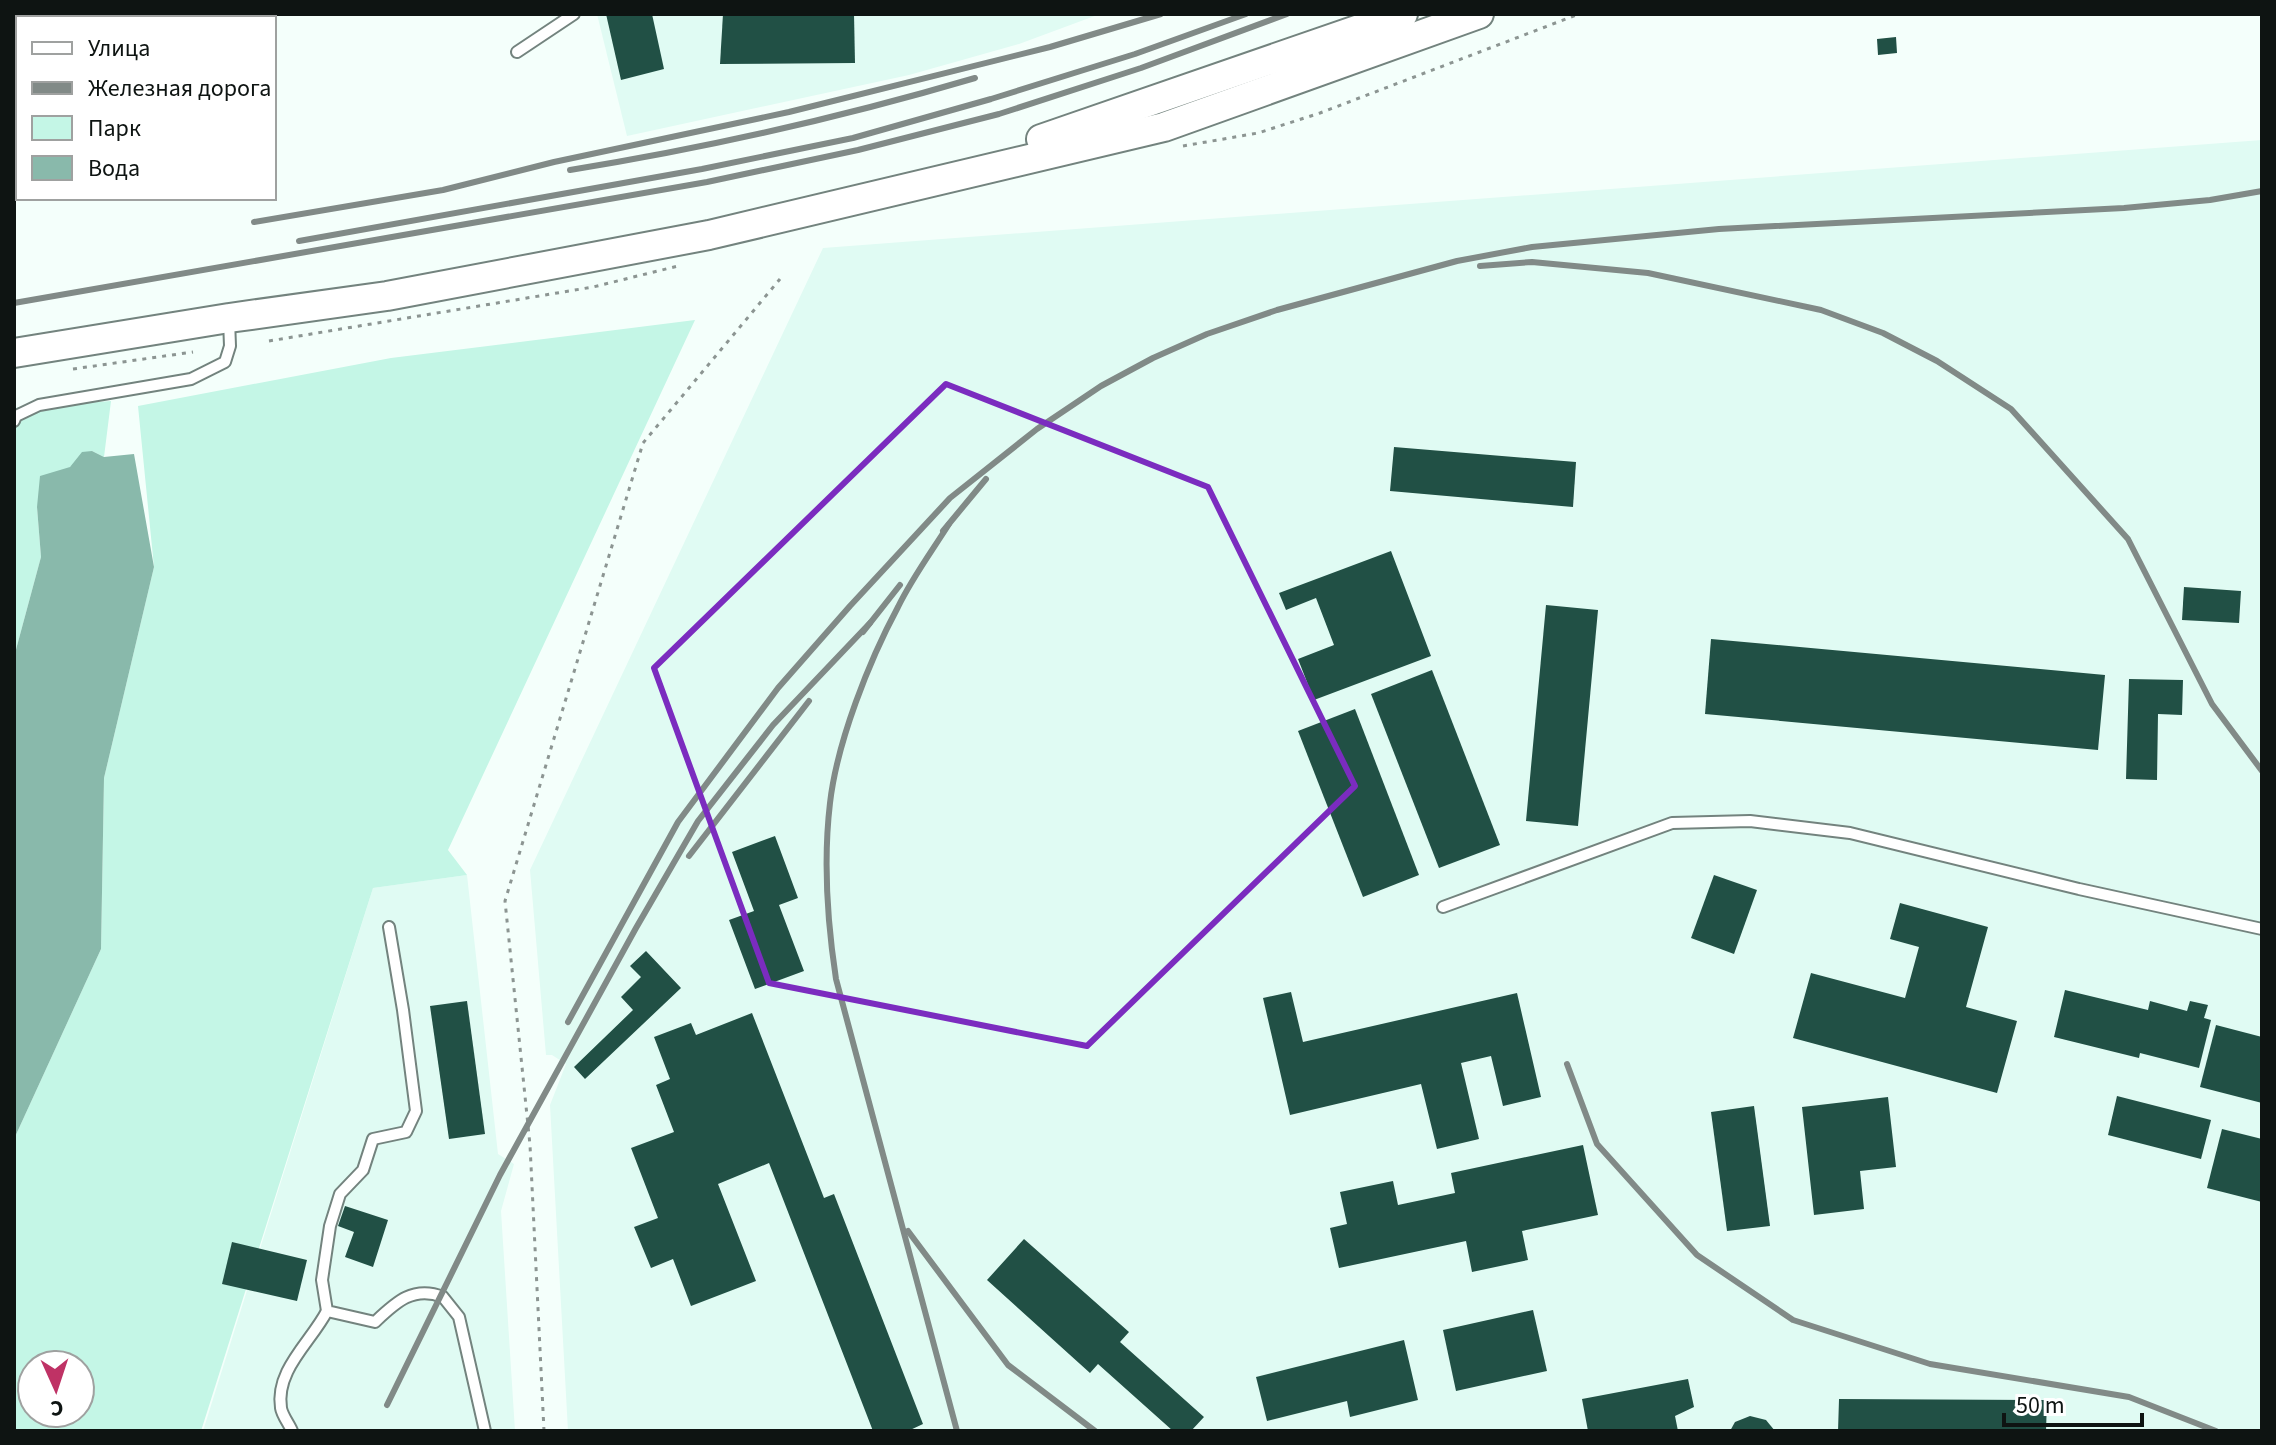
<svg xmlns="http://www.w3.org/2000/svg" width="2276" height="1445" viewBox="0 0 2276 1445" font-family="'Source Sans 3',sans-serif">
	<style>
		.built { fill: #e0fbf3 }
		.green { fill: #c4f6e6; fill-rule: evenodd }
		.water { fill: #89b9ab }
		.building { fill: #215045 }
		.lines { fill: none; stroke-linecap: round; stroke-linejoin: round }
		.service-casing { stroke: #73837e; stroke-width: 14 }
		.secondary-casing { stroke: #73837e; stroke-width: 32 }
		.path { stroke: #8c9592; stroke-width: 3; stroke-dasharray: 4 6; stroke-linecap: butt }
		.service { stroke: #fff; stroke-width: 10 }
		.secondary { stroke: #fff; stroke-width: 28 }
		.rail { stroke: #818a87; stroke-width: 6 }
		.marked { fill: none; stroke: #7b2cbf; stroke-width: 6; stroke-linejoin: round }
	</style>
	<rect width="100%" height="100%" fill="#f4fffb"/>
	<g class="built">
		<polygon points="14,14 32,14 33,16 96,14 97,18 18,18 18,102 14,103"/>
		<polygon points="597,14 1100,14 1019,44 909,75 627,136"/>
		<polygon points="2262,140 2262,1431 568,1431 550,1105 566,1064 552,1055 546,1055 530,870 823,248"/>
		<polygon points="467,875 498,1154 514,1164 501,1211 515,1431 203,1431 373,888"/>
	</g>
	<g class="green">
		<path d="M695,320L448,850L467,875L373,888L201,1431H14V1139L101,949L104,778L154,567L138,406L391,358ZM32,1365H80V1413H32Z"/>
		<polygon points="111,401 104,457 92,451 70,467 37,507 41,557 14,657 14,408"/>
	</g>
	<polygon class="water" points="92,451 104,457 134,454 154,567 104,778 101,949 14,1139 14,657 41,557 37,507 40,476 70,467 82,452"/>
	<g class="building">
		<polygon points="606,14 652,14 664,69 621,80"/>
		<polygon points="723,14 854,14 855,63 720,64"/>
		<polygon points="1896,37 1897,53 1878,55 1877,39"/>
		<polygon points="1394,447 1576,462 1573,507 1390,491"/>
		<polygon points="1391,551 1431,656 1314,700 1298,659 1334,645 1316,598 1286,610 1279,593"/>
		<polygon points="2184,587 2241,591 2239,623 2182,620"/>
		<polygon points="1546,605 1598,610 1578,826 1526,821"/>
		<polygon points="1711,639 2105,675 2098,750 1705,714"/>
		<polygon points="1432,670 1500,845 1439,868 1371,694"/>
		<polygon points="2129,679 2183,680 2182,715 2158,714 2157,780 2126,779"/>
		<polygon points="1355,709 1419,875 1363,897 1298,731"/>
		<polygon points="775,836 798,898 779,905 804,971 755,989 729,920 754,911 732,852"/>
		<polygon points="1714,875 1757,890 1734,954 1691,938"/>
		<polygon points="1900,903 1988,927 1966,1007 2017,1021 1997,1093 1793,1038 1811,973 1905,998 1919,947 1890,939"/>
		<polygon points="646,951 681,988 585,1079 574,1067 633,1010 621,997 641,977 630,966"/>
		<polygon points="2065,990 2148,1010 2150,1001 2187,1011 2190,1001 2208,1005 2204,1018 2211,1020 2199,1068 2140,1053 2139,1058 2054,1037"/>
		<polygon points="1291,992 1303,1042 1517,993 1541,1097 1503,1106 1491,1056 1461,1063 1479,1139 1437,1149 1421,1084 1290,1115 1263,998"/>
		<polygon points="467,1001 485,1134 449,1139 430,1006"/>
		<polygon points="752,1013 824,1198 834,1194 923,1424 908,1431 873,1431 769,1163 718,1184 756,1281 691,1306 673,1259 651,1268 634,1227 658,1218 631,1148 674,1132 656,1085 670,1079 654,1037 691,1023 696,1035"/>
		<polygon points="2216,1025 2262,1037 2262,1103 2200,1087"/>
		<polygon points="2117,1096 2211,1120 2201,1159 2108,1135"/>
		<polygon points="1888,1097 1896,1167 1860,1171 1864,1209 1814,1215 1802,1107"/>
		<polygon points="1754,1106 1770,1226 1727,1231 1711,1112"/>
		<polygon points="2222,1129 2262,1139 2262,1202 2207,1188"/>
		<polygon points="1583,1145 1598,1215 1522,1231 1528,1260 1472,1272 1466,1241 1339,1268 1330,1228 1347,1224 1340,1192 1393,1181 1398,1205 1455,1193 1451,1173"/>
		<polygon points="345,1206 388,1220 373,1267 345,1257 354,1232 338,1226"/>
		<polygon points="1024,1239 1129,1332 1120,1342 1204,1417 1191,1431 1173,1431 1098,1364 1090,1373 987,1280"/>
		<polygon points="232,1242 307,1260 297,1301 222,1284"/>
		<polygon points="1533,1310 1547,1371 1456,1391 1443,1330"/>
		<polygon points="1404,1340 1418,1400 1350,1417 1347,1401 1267,1421 1256,1377"/>
		<polygon points="1688,1379 1694,1407 1675,1416 1678,1431 1588,1431 1582,1399"/>
		<polygon points="1839,1399 2047,1400 2046,1431 1838,1431"/>
		<polygon points="1750,1416 1766,1420 1775,1431 1730,1431 1735,1422"/>
	</g>
	<g class="lines">
		<g class="service-casing">
			<g id="service">
				<polyline points="517,52 574,14"/>
				<polyline points="14,421 16,416 39,405 191,379 225,362 230,346 229,320"/>
				<polyline points="1443,907 1672,823 1750,821 1850,833 2079,889 2262,929"/>
				<path d="M389,927L403,1010L416,1111L406,1132L373,1139L363,1170L340,1194L330,1226L322,1280L327,1311L375,1322C395,1303 413,1285 443,1297L459,1317L485,1431"/>
				<path d="M292,1431C289,1424 282,1415 281,1408C275,1370 311,1342 327,1311"/>
			</g>
		</g>
		<g class="secondary-casing">
			<g id="secondary">
				<polyline points="1041,139 1403,14"/>
				<polyline points="14,353 229,318 387,296 709,235 1164,127 1479,14"/>
			</g>
		</g>
		<g class="path">
			<polyline points="1183,146 1258,133 1320,113 1579,14"/>
			<polyline points="269,341 593,287 678,266"/>
			<polyline points="73,369 193,352"/>
			<polyline points="544,1431 530,1145 505,901 643,443 780,279"/>
		</g>
		<use href="#service" class="service"/>
		<use href="#secondary" class="secondary"/>
		<g class="rail">
			<path d="M570,170C706,148 843,117 975,78"/>
			<polyline points="254,222 443,190 554,162 789,112 1050,47 1161,14"/>
			<polyline points="299,241 702,169 853,138 991,99 1135,54 1246,14"/>
			<polyline points="1480,266 1532,262 1648,273 1821,310 1883,333 1937,361 2011,409 2128,539 2212,704 2262,771"/>
			<polyline points="14,303 707,182 858,150 999,114 1141,68 1287,14"/>
			<path d="M949,524C932,551 912,578 898,607C869,661 837,742 830,803C823,862 827,920 836,979L957,1431"/>
			<polyline points="943,531 986,479"/>
			<polyline points="863,632 900,585"/>
			<polyline points="689,856 809,701"/>
			<polyline points="568,1022 678,822 778,688 850,606 950,498 1037,429 1101,386 1153,358 1207,334 1277,310 1457,261 1532,247 1719,229 2124,208 2210,200 2262,191"/>
			<polyline points="1567,1064 1597,1144 1697,1255 1793,1320 1930,1364 2129,1397 2216,1431"/>
			<polyline points="908,1231 1008,1365 1095,1431"/>
			<polyline points="387,1405 500,1175 636,928 698,821 773,725 870,623"/>
		</g>
	</g>
	<path class="marked" d="M946,384L1208,487L1355,786L1087,1046L769,983L654,668Z"/>
	<rect width="2276" height="1445" fill="none" stroke="#0e1412" stroke-width="32"/>
	<rect x="16" y="16" width="260" height="184" fill="#ffffff" stroke="#9fa1a0" stroke-width="2"/>
	<rect x="32" y="42" width="40" height="12" fill="#ffffff" stroke="#9fa1a0" stroke-width="2"/>
	<text x="88" y="56" font-size="24" fill="#0e1412">Улица</text>
	<rect x="32" y="82" width="40" height="12" fill="#818a87" stroke="#9fa1a0" stroke-width="2"/>
	<text x="88" y="96" font-size="24" fill="#0e1412">Железная дорога</text>
	<rect x="32" y="116" width="40" height="24" fill="#c4f6e6" stroke="#9fa1a0" stroke-width="2"/>
	<text x="88" y="136" font-size="24" fill="#0e1412">Парк</text>
	<rect x="32" y="156" width="40" height="24" fill="#89b9ab" stroke="#9fa1a0" stroke-width="2"/>
	<text x="88" y="176" font-size="24" fill="#0e1412">Вода</text>
	<g transform="translate(56 1389) rotate(177)"><circle r="38" fill="#ffffff" stroke="#9fa1a0" stroke-width="2"/>
	<path d="M0-6L14 30L0 20L-14 30Z" fill="#bf3265"/>
	<text y="-12" font-size="22" font-weight="bold" text-anchor="middle" fill="#0e1412">С</text>
	</g>
	<path d="M2004 1413v12h138v-12" fill="none" stroke="#0e1412" stroke-width="4"/>
	<text x="2016" y="1413" font-size="24" fill="#0e1412" stroke="#ffffff" stroke-width="6" paint-order="stroke">50 m</text>
</svg>
